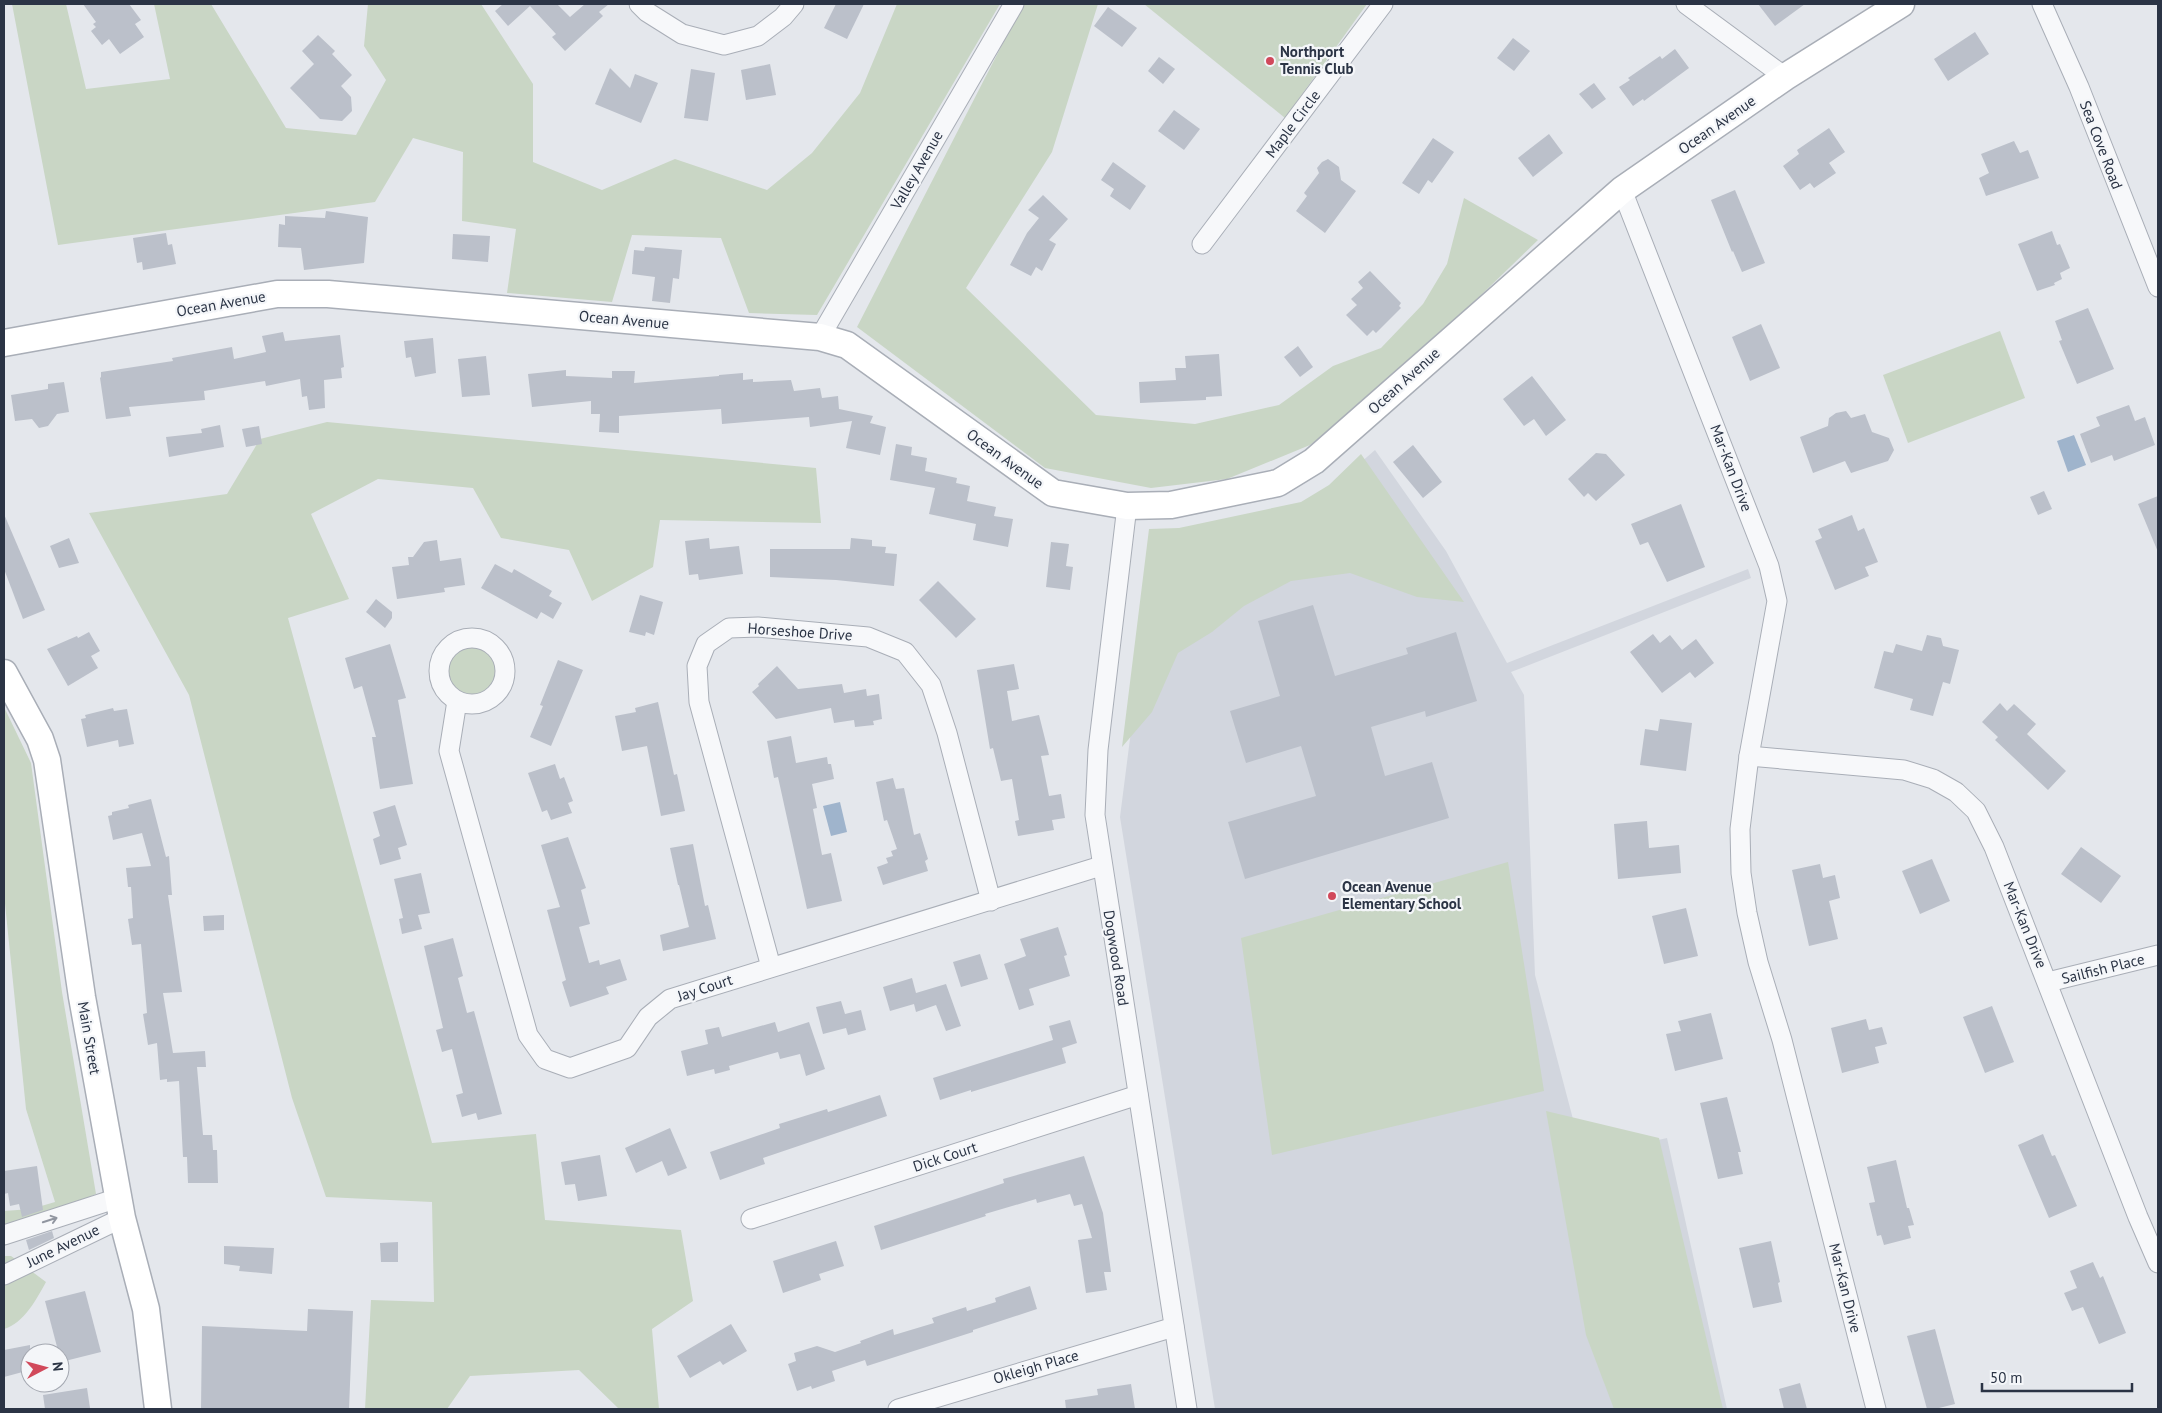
<svg xmlns="http://www.w3.org/2000/svg" width="2162" height="1413" viewBox="0 0 2162 1413" font-family="'PT Sans',sans-serif">
	<style>
		.built { fill: #d2d6de }
		.green { fill: #c9d6c5 }
		.water { fill: #9fb4cc }
		.building { fill: #bbc0ca }
		.lines { fill: none; stroke-linecap: round; stroke-linejoin: round }
		.minor-casing { stroke: #a9aeb7; stroke-width: 21 }
		.secondary-casing { stroke: #a9aeb7; stroke-width: 29 }
		.minor { stroke: #f7f8fa; stroke-width: 19 }
		.secondary { stroke: #fff; stroke-width: 26 }
		.oneway { stroke: #9196a0 }
		.poi-dot { fill: #d1495b; stroke: #f4f6f9; stroke-width: 2 }
		.labels { text-anchor: middle; stroke-width: 4.5; stroke-linejoin: round; paint-order: stroke }
		.poi-label { font-size: 15px; font-weight: bold; fill: #2b3445; stroke: #f4f6f9; text-anchor: start }
		.street-label { font-size: 15px; fill: #2b3445; stroke: #f4f6f9 }
	</style>
	<rect width="100%" height="100%" fill="#e4e7ec"/>
	<polygon class="built" points="1375,450 1446,551 1507,663 1748,569 1751,578 1511,672 1524,695 1535,975 1583,1157 1667,1138 1727,1409 1215,1409 1120,817 1142,645 1320,498"/>
	<g class="green">
		<polygon points="12,4 66,4 86,89 170,79 154,4 211,4 286,128 356,135 386,80 364,46 368,4 481,4 533,84 533,162 602,190 675,159 767,190 812,153 860,93 897,4 1000,4 817,315 749,313 721,238 632,235 612,302 507,293 516,229 462,221 463,152 413,138 375,202 58,245"/>
		<polygon points="1023,4 1098,4 1052,152 966,288 1096,415 1195,424 1279,405 1333,366 1381,348 1423,304 1447,264 1464,198 1538,240 1390,383 1310,445 1227,479 1151,488 1045,468 857,327"/>
		<polygon points="1144,4 1367,4 1285,118"/>
		<polygon points="2000,331 2025,398 1908,443 1883,375"/>
		<polygon points="327,422 816,468 821,523 660,520 653,567 592,601 569,550 501,538 473,488 378,479 311,514 349,599 288,618 432,1143 536,1134 545,1220 681,1230 693,1301 652,1329 659,1409 619,1409 579,1370 470,1376 447,1409 365,1409 371,1300 434,1302 432,1202 326,1197 292,1098 189,695 89,513 227,494 260,439"/>
		<polygon points="1361,454 1464,602 1417,597 1350,573 1291,581 1244,606 1212,632 1178,653 1152,712 1122,747 1149,529 1179,528 1301,502 1329,485"/>
		<circle cx="473" cy="673" r="28"/>
		<polygon points="4,707 31,763 62,992 96,1194 41,1217 4,1236 4,1211 31,1209 55,1202 26,1109 4,894"/>
		<polygon points="1508,862 1544,1091 1272,1155 1241,938"/>
		<polygon points="1546,1111 1659,1138 1723,1409 1614,1409 1586,1335"/>
		<path d="M4,1256H11L46,1282C36,1300 24,1323 4,1329Z"/>
	</g>
	<g class="water">
		<polygon points="2074,435 2086,465 2068,472 2057,441"/>
		<polygon points="840,802 847,832 831,836 823,806"/>
	</g>
	<g class="building">
		<polygon points="83,4 129,4 141,20 135,24 144,37 120,54 109,39 102,45 91,31 96,27 93,24 96,22"/>
		<polygon points="503,4 557,4 570,17 585,4 609,4 599,12 603,16 565,51 552,37 556,34 530,6 508,26 495,11"/>
		<polygon points="836,4 864,4 847,39 824,28"/>
		<polygon points="1758,4 1805,4 1775,26"/>
		<polygon points="1108,7 1137,28 1122,47 1094,26"/>
		<polygon points="1975,32 1989,54 1948,81 1934,59"/>
		<polygon points="318,35 335,51 332,54 352,75 341,86 351,97 352,111 342,121 320,119 290,88 314,64 302,51"/>
		<polygon points="1513,38 1530,51 1514,71 1497,58"/>
		<polygon points="1675,49 1689,68 1644,101 1643,99 1633,106 1619,87 1630,80 1628,78 1660,56 1662,59"/>
		<polygon points="1159,57 1175,69 1163,84 1148,71"/>
		<polygon points="770,64 776,95 746,100 741,70"/>
		<polygon points="610,68 630,88 635,74 658,83 641,123 595,104"/>
		<polygon points="691,69 715,73 708,121 684,118"/>
		<polygon points="1594,83 1606,99 1592,109 1579,94"/>
		<polygon points="1174,110 1200,129 1184,150 1158,131"/>
		<polygon points="1829,128 1845,152 1829,163 1836,173 1814,188 1810,183 1800,190 1783,166 1799,154 1797,150"/>
		<polygon points="1549,134 1563,153 1533,177 1518,158"/>
		<polygon points="1433,138 1454,152 1432,183 1428,180 1419,194 1402,183"/>
		<polygon points="2014,141 2020,153 2028,150 2039,178 1986,196 1979,178 1989,173 1981,154"/>
		<polygon points="1328,159 1339,167 1341,180 1356,191 1325,233 1296,211 1307,196 1304,193 1319,173 1317,168 1322,162"/>
		<polygon points="1113,162 1146,186 1130,210 1110,196 1114,189 1101,180"/>
		<polygon points="1735,190 1765,263 1742,272 1733,251 1732,252 1711,200"/>
		<polygon points="1043,195 1068,219 1049,240 1056,244 1042,271 1036,267 1031,276 1010,265 1027,233 1039,218 1028,210"/>
		<polygon points="326,211 368,217 364,263 304,270 301,248 278,247 279,224 285,225 285,216 325,218"/>
		<polygon points="2052,231 2057,245 2060,244 2070,268 2060,273 2062,279 2054,283 2055,285 2037,291 2018,244"/>
		<polygon points="166,233 168,245 172,244 176,264 143,270 142,262 137,263 133,238"/>
		<polygon points="453,234 490,236 488,262 452,259"/>
		<polygon points="645,247 682,250 679,279 673,278 670,303 652,301 655,277 632,274 634,250 644,251"/>
		<polygon points="1370,271 1401,303 1399,306 1401,308 1376,333 1373,330 1367,336 1346,315 1357,305 1351,299 1363,288 1358,282"/>
		<polygon points="2088,308 2114,369 2077,384 2059,341 2062,340 2055,321"/>
		<polygon points="1761,324 1780,368 1750,381 1732,337"/>
		<polygon points="283,332 285,341 340,335 344,367 341,368 342,378 324,380 325,408 309,410 307,396 302,397 300,379 266,386 265,381 204,391 205,400 129,407 131,416 106,419 100,378 101,377 101,372 173,361 172,358 232,347 234,359 266,352 262,336"/>
		<polygon points="433,338 436,373 415,377 411,357 406,358 404,341"/>
		<polygon points="1298,346 1313,367 1300,377 1284,357"/>
		<polygon points="1219,354 1222,396 1206,397 1206,400 1140,403 1139,382 1176,380 1175,368 1186,368 1185,356"/>
		<polygon points="486,356 490,395 462,397 458,359"/>
		<polygon points="566,370 566,376 612,378 612,371 635,371 634,383 719,376 719,375 743,373 743,380 753,379 753,382 791,380 794,391 820,388 822,398 838,396 839,409 873,416 870,423 886,427 880,455 846,448 852,421 810,427 809,417 722,424 721,409 619,416 619,433 599,432 600,414 591,414 591,401 532,407 528,374"/>
		<polygon points="1532,376 1566,420 1546,436 1534,419 1524,426 1503,399"/>
		<polygon points="64,382 69,412 57,414 48,426 39,428 32,419 15,421 11,395 48,389 48,384"/>
		<polygon points="2129,405 2135,421 2145,417 2155,445 2114,461 2112,455 2091,463 2080,434 2100,426 2096,417"/>
		<polygon points="1846,411 1851,418 1865,414 1872,432 1889,438 1894,450 1888,461 1851,473 1845,461 1813,473 1800,437 1828,426 1829,418 1836,413"/>
		<polygon points="220,425 224,447 169,457 166,437 202,433 201,429"/>
		<polygon points="259,426 262,444 246,447 242,429"/>
		<polygon points="896,444 912,447 911,455 927,458 925,471 957,478 956,483 970,486 967,501 996,507 994,516 1013,519 1008,547 973,540 976,524 929,514 935,488 890,480"/>
		<polygon points="1413,445 1442,482 1423,498 1393,462"/>
		<polygon points="1596,453 1606,454 1625,475 1596,501 1588,493 1584,497 1568,479"/>
		<polygon points="2044,491 2052,509 2038,515 2030,497"/>
		<polygon points="2158,496 2158,552 2138,504"/>
		<polygon points="1681,504 1705,567 1667,582 1648,542 1640,545 1631,524"/>
		<polygon points="4,514 45,610 23,619 4,569"/>
		<polygon points="1852,515 1858,531 1864,528 1878,562 1865,567 1869,576 1835,590 1815,541 1822,538 1818,529"/>
		<polygon points="69,538 79,563 59,568 50,546"/>
		<polygon points="709,538 710,549 739,546 743,574 699,580 698,574 689,575 685,541"/>
		<polygon points="851,538 872,540 872,546 886,547 885,553 897,554 894,586 836,580 770,577 770,549 850,549"/>
		<polygon points="437,540 440,561 461,558 465,585 444,588 445,592 397,599 392,567 409,565 408,557 413,557 424,542"/>
		<polygon points="1051,542 1069,544 1066,566 1073,567 1070,590 1046,587"/>
		<polygon points="495,564 512,573 514,569 552,591 549,596 562,603 553,619 541,612 537,619 481,588"/>
		<polygon points="938,581 976,619 956,638 919,600"/>
		<polygon points="640,595 663,602 654,635 646,632 645,636 629,632"/>
		<polygon points="376,599 392,612 392,618 385,628 366,612"/>
		<polygon points="1313,605 1335,676 1408,654 1406,648 1456,632 1477,701 1426,717 1425,711 1371,727 1385,776 1432,762 1449,818 1245,879 1228,822 1316,796 1301,746 1246,763 1230,711 1280,696 1258,621"/>
		<polygon points="89,632 100,651 91,656 98,668 68,686 47,649 77,636 78,638"/>
		<polygon points="1653,634 1660,643 1670,635 1682,650 1696,639 1714,663 1695,678 1690,672 1662,693 1630,652"/>
		<polygon points="1927,635 1941,638 1943,646 1959,650 1950,684 1943,682 1933,716 1910,710 1913,699 1874,688 1884,651 1893,653 1896,644 1922,651"/>
		<polygon points="390,644 406,698 398,700 413,784 380,789 372,737 376,737 362,686 354,689 345,658"/>
		<polygon points="558,660 583,670 551,746 530,737 543,706 540,705"/>
		<polygon points="1014,664 1019,689 1007,691 1012,721 1039,715 1049,755 1041,756 1049,796 1061,794 1065,818 1052,820 1054,830 1018,836 1015,821 1019,820 1012,779 1001,781 993,748 990,749 977,670"/>
		<polygon points="777,666 798,689 842,684 844,693 866,689 867,696 879,694 882,719 873,721 874,725 855,727 854,720 834,723 831,708 776,719 752,692 759,686 758,684"/>
		<polygon points="658,702 674,775 677,774 685,811 661,816 647,746 622,751 615,716 636,712 635,708"/>
		<polygon points="2000,703 2007,711 2014,704 2036,724 2027,734 2066,771 2048,790 1995,740 1998,737 1982,722"/>
		<polygon points="113,708 114,711 127,709 134,744 119,747 118,740 87,747 81,719 86,718 85,715"/>
		<polygon points="1660,719 1692,723 1686,771 1640,765 1645,729 1658,731"/>
		<polygon points="791,736 796,763 827,757 828,764 831,764 834,779 812,784 817,808 813,809 822,855 831,853 842,901 807,909 778,777 774,778 767,741"/>
		<polygon points="555,764 560,779 564,777 573,801 568,803 572,813 551,820 547,810 542,812 528,773"/>
		<polygon points="893,778 896,789 904,788 914,835 920,833 928,859 925,861 928,871 883,885 877,867 888,863 886,858 893,856 891,851 897,849 887,820 884,821 876,782"/>
		<polygon points="151,799 166,857 169,856 172,895 168,895 182,992 163,993 173,1053 205,1051 206,1067 197,1067 203,1135 212,1135 213,1150 217,1150 218,1183 188,1183 187,1157 183,1157 179,1081 167,1082 167,1079 160,1080 157,1043 148,1045 143,1014 147,1013 141,944 132,945 128,919 133,918 131,887 128,887 126,868 151,866 142,833 113,840 108,816 112,815 112,812 129,808 128,805"/>
		<polygon points="395,805 407,845 398,848 401,859 380,865 373,839 380,836 373,812"/>
		<polygon points="1647,821 1649,848 1679,845 1681,873 1618,879 1614,824"/>
		<polygon points="568,837 586,888 581,890 590,924 579,927 589,963 599,960 600,965 620,959 627,980 606,987 609,994 570,1007 562,982 566,980 547,910 560,907 541,845"/>
		<polygon points="693,844 705,906 708,905 716,939 663,951 660,935 689,927 679,885 678,885 670,848"/>
		<polygon points="2081,847 2121,876 2101,903 2061,874"/>
		<polygon points="1932,859 1950,901 1920,914 1902,871"/>
		<polygon points="1820,864 1823,878 1835,875 1840,898 1829,901 1838,939 1809,946 1792,870"/>
		<polygon points="421,873 430,913 418,915 422,929 402,934 399,919 403,918 394,879"/>
		<polygon points="1686,908 1698,956 1664,964 1652,916"/>
		<polygon points="224,915 224,930 204,931 203,916"/>
		<polygon points="1058,927 1067,955 1064,956 1070,976 1029,989 1034,1005 1019,1010 1004,964 1026,956 1020,939"/>
		<polygon points="453,938 463,976 458,978 467,1013 474,1011 502,1114 478,1120 476,1113 462,1117 456,1095 463,1093 452,1049 442,1052 436,1030 443,1028 424,946"/>
		<polygon points="980,954 988,979 961,987 953,962"/>
		<polygon points="912,978 916,993 946,984 961,1026 946,1031 936,1005 916,1012 914,1004 890,1011 883,987"/>
		<polygon points="841,1001 845,1014 861,1010 866,1030 848,1035 846,1028 823,1034 816,1007"/>
		<polygon points="1992,1006 2014,1062 1985,1073 1963,1017"/>
		<polygon points="1711,1013 1723,1059 1675,1071 1666,1034 1681,1031 1678,1021"/>
		<polygon points="1866,1019 1869,1030 1882,1027 1887,1044 1875,1047 1879,1063 1842,1073 1831,1028"/>
		<polygon points="1070,1020 1077,1043 1062,1048 1066,1063 971,1092 971,1090 940,1100 933,1078 1053,1040 1049,1026"/>
		<polygon points="775,1022 778,1032 809,1022 825,1069 806,1076 800,1054 780,1059 778,1052 729,1066 730,1070 715,1074 714,1069 687,1076 681,1051 708,1044 705,1030 719,1027 722,1037"/>
		<polygon points="880,1095 887,1116 763,1158 765,1164 720,1180 710,1152 780,1128 779,1124 827,1109 828,1112"/>
		<polygon points="1727,1097 1741,1152 1738,1152 1743,1174 1718,1179 1700,1103"/>
		<polygon points="670,1128 687,1168 668,1176 662,1161 636,1173 625,1148"/>
		<polygon points="2043,1134 2052,1156 2055,1155 2077,1206 2049,1218 2018,1145"/>
		<polygon points="600,1155 607,1196 578,1201 575,1184 565,1185 561,1162"/>
		<polygon points="1084,1156 1103,1213 1111,1272 1104,1272 1107,1290 1086,1293 1078,1240 1092,1238 1082,1204 1074,1206 1070,1194 1037,1203 1036,1199 985,1214 986,1216 881,1250 874,1226 1004,1183 1003,1179"/>
		<polygon points="1896,1160 1907,1208 1909,1208 1914,1225 1908,1226 1911,1238 1884,1245 1881,1235 1877,1236 1869,1203 1875,1202 1867,1167"/>
		<polygon points="37,1166 43,1210 22,1217 19,1204 10,1206 8,1193 4,1194 4,1171"/>
		<polygon points="52,1231 54,1238 29,1250 26,1240"/>
		<polygon points="836,1241 844,1266 819,1274 821,1280 783,1293 773,1261"/>
		<polygon points="1771,1241 1780,1282 1778,1283 1782,1302 1753,1308 1739,1248"/>
		<polygon points="398,1242 398,1262 381,1262 380,1243"/>
		<polygon points="224,1246 274,1248 272,1274 239,1271 240,1266 224,1264"/>
		<polygon points="2093,1262 2100,1278 2103,1276 2126,1333 2099,1344 2083,1307 2072,1311 2064,1293 2077,1288 2070,1271"/>
		<polygon points="1030,1286 1037,1309 973,1330 973,1332 867,1366 865,1360 832,1371 835,1381 812,1389 811,1386 797,1391 788,1364 796,1361 794,1353 817,1346 835,1352 861,1343 860,1341 893,1329 894,1335 934,1323 932,1318 966,1307 967,1311 996,1302 995,1298"/>
		<polygon points="85,1291 101,1352 61,1362 45,1301"/>
		<polygon points="308,1309 353,1311 349,1409 201,1409 202,1326 307,1331"/>
		<polygon points="731,1324 747,1351 723,1365 720,1361 690,1378 677,1356"/>
		<polygon points="1935,1329 1955,1404 1935,1409 1927,1409 1907,1336"/>
		<polygon points="30,1345 30,1370 4,1377 4,1350"/>
		<polygon points="1800,1383 1807,1409 1784,1409 1779,1389"/>
		<polygon points="1131,1384 1135,1409 1066,1409 1065,1400 1098,1395 1097,1389"/>
		<polygon points="87,1388 90,1408 45,1409 43,1395"/>
	</g>
	<g class="lines">
		<g class="minor-casing">
			<g id="minor">
				<polyline points="639,4 647,12 682,34 724,45 758,36 783,17 794,4"/>
				<polyline points="1686,4 1785,77"/>
				<polyline points="2042,4 2079,87 2158,287"/>
				<polyline points="1622,190 1769,566 1777,601 1749,756 1740,829 1741,873 1747,913 1758,962 1782,1040 1876,1409"/>
				<polyline points="1202,244 1383,4"/>
				<polyline points="820,337 1014,4"/>
				<polyline points="1127,506 1098,750 1095,815 1187,1409"/>
				<circle cx="472" cy="671" r="33"/>
				<polyline points="457,701 449,751 528,1035 545,1059 570,1068 627,1048 648,1017 670,999 1101,866"/>
				<polyline points="1749,756 1904,770 1933,779 1956,792 1976,811 1994,847 2138,1217 2158,1263"/>
				<polyline points="771,967 699,702 697,666 706,644 729,628 758,627 868,637 905,652 931,685 947,733 991,901"/>
				<polyline points="2048,982 2158,955"/>
				<polyline points="751,1219 1138,1095"/>
				<polyline points="4,1235 118,1198"/>
				<polyline points="4,1275 122,1218"/>
				<polyline points="898,1409 1174,1327"/>
			</g>
		</g>
		<g class="secondary-casing">
			<g id="secondary">
				<polyline points="4,343 277,294 328,294 820,337 847,345 1053,493 1127,506 1171,505 1278,483 1314,461 1622,190 1785,77 1901,4"/>
				<polyline points="4,673 40,739 47,760 82,997 122,1218 146,1309 158,1409"/>
			</g>
		</g>
		<use href="#minor" class="minor"/>
		<use href="#secondary" class="secondary"/>
	</g>
	<defs><path id="oneway-shaft" d="M-6 0H5M1.5-3L5.5 0L1.5 3" fill="none" stroke-width="1.6" stroke-linecap="round" stroke-linejoin="round" transform="scale(1.25)"/></defs>
	<use class="oneway" href="#oneway-shaft" transform="translate(50 1220) rotate(-18)"/>
	<g class="poi-dot">
		<circle cx="1270" cy="61" r="5"/>
		<circle cx="1332" cy="896" r="5"/>
	</g>
	<g class="labels">
		<g class="poi-label">
			<text x="1280" y="57">Northport<tspan x="1280" dy="17">Tennis Club</tspan></text>
			<text x="1342" y="892">Ocean Avenue<tspan x="1342" dy="17">Elementary School</tspan></text>
		</g>
		<g class="street-label">
			<text transform="translate(1293 124) rotate(-53)" y="5">Maple Circle</text>
			<text transform="translate(1717 125) rotate(-35)" y="5">Ocean Avenue</text>
			<text transform="translate(2101 145) rotate(69)" y="5">Sea Cove Road</text>
			<text transform="translate(917 170) rotate(-60)" y="5">Valley Avenue</text>
			<text transform="translate(221 304) rotate(-10)" y="5">Ocean Avenue</text>
			<text transform="translate(624 320) rotate(5)" y="5">Ocean Avenue</text>
			<text transform="translate(1404 381) rotate(-42)" y="5">Ocean Avenue</text>
			<text transform="translate(1005 459) rotate(36)" y="5">Ocean Avenue</text>
			<text transform="translate(1731 468) rotate(69)" y="5">Mar-Kan Drive</text>
			<text transform="translate(800 632) rotate(4)" y="5">Horseshoe Drive</text>
			<text transform="translate(2025 925) rotate(68)" y="5">Mar-Kan Drive</text>
			<text transform="translate(1116 958) rotate(81)" y="5">Dogwood Road</text>
			<text transform="translate(2103 969) rotate(-14)" y="5">Sailfish Place</text>
			<text transform="translate(705 988) rotate(-18)" y="5">Jay Court</text>
			<text transform="translate(89 1038) rotate(80)" y="5">Main Street</text>
			<text transform="translate(945 1157) rotate(-18)" y="5">Dick Court</text>
			<text transform="translate(63 1246) rotate(-26)" y="5">June Avenue</text>
			<text transform="translate(1845 1288) rotate(76)" y="5">Mar-Kan Drive</text>
			<text transform="translate(1036 1367) rotate(-16)" y="5">Okleigh Place</text>
		</g>
	</g>
	<rect width="2162" height="1413" fill="none" stroke="#2b3445" stroke-width="10"/>
	<g transform="translate(45 1368) rotate(84)"><circle r="24" fill="#f4f6f9" stroke="#a4a8b1"/>
	<path d="M0-4L9 19L0 12L-9 19Z" fill="#d1495b"/>
	<text y="-8" font-size="14" font-weight="bold" text-anchor="middle" fill="#2b3445">N</text>
	</g>
	<path d="M1982 1383v8h150v-8" fill="none" stroke="#2b3445" stroke-width="2.5"/>
	<text x="1990" y="1383" font-size="15" fill="#2b3445" stroke="#f4f6f9" stroke-width="4" paint-order="stroke">50 m</text>
</svg>
